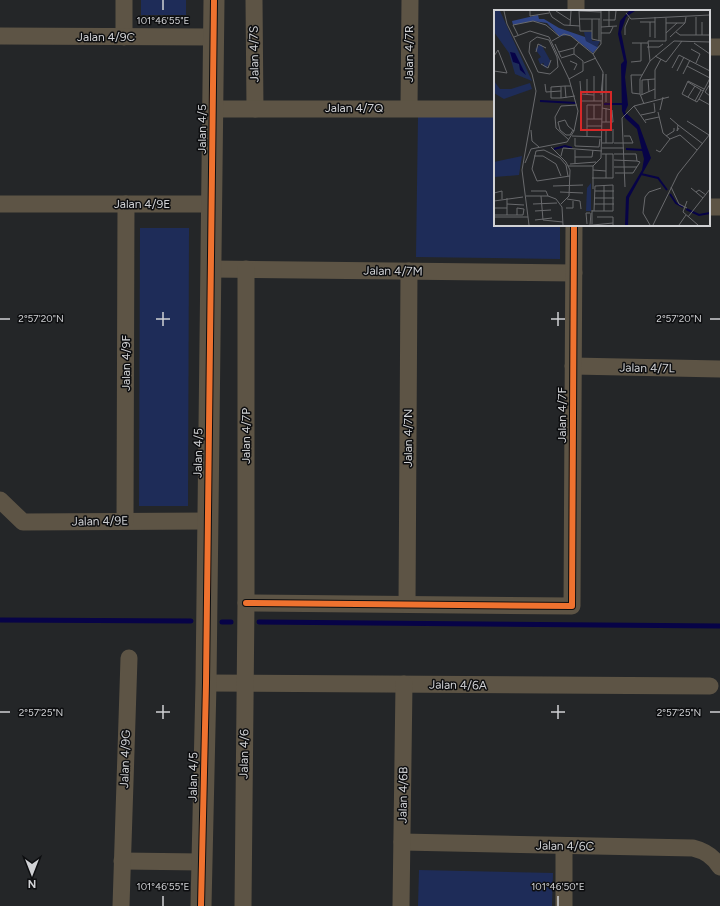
<svg xmlns="http://www.w3.org/2000/svg" width="720" height="906" viewBox="0 0 720 906" font-family="Figtree,sans-serif">
	<style>
		.green { fill: #1e2c58 }
		.lines { fill: none; stroke-linecap: round; stroke-linejoin: round }
		.stream { stroke: #070347; stroke-width: 5 }
		.minor { stroke: #5d5445; stroke-width: 17 }
		.tertiary { stroke: #5d5445; stroke-width: 21 }
		.cycleway-casing { stroke: #0d0e10; stroke-width: 8 }
		.cycleway { stroke: #ef722f; stroke-width: 6 }
		.ticks { fill: none; stroke: #d0d1d4; stroke-width: 1.5 }
		.labels { text-anchor: middle; stroke-width: 3; stroke-linejoin: round; paint-order: stroke }
		.street-label { font-size: 12px; fill: #d0d1d4; stroke: #0d0e10 }
		.inset-river { fill: none; stroke: #070347; stroke-width: 2 }
		.inset-road { fill: none; stroke: #696a6d; stroke-width: 1 }
		.view { fill: #d62828; fill-opacity: 0.15; stroke: #d62828; stroke-width: 2 }
		.inset-edge { fill: none; stroke: #d0d1d4; stroke-width: 2 }
		.ticks-label { font-size: 10px; text-anchor: middle; fill: #d0d1d4; stroke: #0d0e10; stroke-width: 3; stroke-linejoin: round; paint-order: stroke }
	</style>
	<rect width="100%" height="100%" fill="#242628"/>
	<g class="green">
		<rect x="141" y="0" width="45" height="15"/>
		<polygon points="418,116 495,117 495,225 560,225 560,259 416,257"/>
		<polygon points="140,228 189,228 188,506 139,506"/>
		<polygon points="419,870 553,873 552,906 418,906"/>
	</g>
	<g class="lines">
		<g class="stream">
			<polyline points="0,620 191,621"/>
			<polyline points="222,622 231,622"/>
			<polyline points="259,622 720,626"/>
		</g>
		<g class="minor">
			<polyline points="124,0 124,37"/>
			<polyline points="254,0 255,109"/>
			<polyline points="576,11 576,0"/>
			<polyline points="0,36 213,37"/>
			<polyline points="709,47 720,47"/>
			<polyline points="409,108 410,0"/>
			<polyline points="213,109 495,109"/>
			<polyline points="0,204 212,204"/>
			<polyline points="709,207 720,207"/>
			<polyline points="211,269 574,273"/>
			<polyline points="573,366 720,369"/>
			<polyline points="0,500 23,522 208,521"/>
			<polyline points="125,521 126,204"/>
			<polyline points="246,603 572,606 574,225"/>
			<polyline points="407,604 409,271"/>
			<polyline points="206,683 710,686"/>
			<path d="M402,842L693,848C705,851 713,856 720,867"/>
			<polyline points="122,861 202,862"/>
			<polyline points="121,906 129,658"/>
			<polyline points="243,906 246,603 246,269"/>
			<polyline points="401,906 404,684"/>
			<polyline points="564,906 564,846"/>
		</g>
		<polyline class="tertiary" points="201,906 206,683 214,0"/>
		<g class="cycleway-casing">
			<g id="cycleway">
				<polyline points="246,603 572,606 574,225"/>
				<polyline points="201,906 206,683 214,0"/>
			</g>
		</g>
		<use href="#cycleway" class="cycleway"/>
	</g>
	<path class="ticks" d="M163,0V10M163,312V326M558,312V326M0,319H10M156,319H170M551,319H565M710,319H720M163,705V719M558,705V719M0,712H10M156,712H170M551,712H565M710,712H720M163,896V906M558,896V906"/>
	<g class="labels">
		<g class="street-label">
			<text x="106" y="41">Jalan 4/9C</text>
			<text transform="translate(254 54) rotate(-91)" y="4">Jalan 4/7S</text>
			<text transform="translate(409 54) rotate(-90)" y="4">Jalan 4/7R</text>
			<text x="354" y="112">Jalan 4/7Q</text>
			<text transform="translate(202 129) rotate(-90)" y="4">Jalan 4/5</text>
			<text x="142" y="208">Jalan 4/9E</text>
			<text transform="translate(393 271) rotate(1)" y="4">Jalan 4/7M</text>
			<text transform="translate(126 363) rotate(-90)" y="4">Jalan 4/9F</text>
			<text transform="translate(647 368) rotate(1)" y="4">Jalan 4/7L</text>
			<text transform="translate(562 415) rotate(-90)" y="4">Jalan 4/7F</text>
			<text transform="translate(246 436) rotate(-90)" y="4">Jalan 4/7P</text>
			<text transform="translate(408 438) rotate(-90)" y="4">Jalan 4/7N</text>
			<text transform="translate(198 453) rotate(-89)" y="4">Jalan 4/5</text>
			<text transform="translate(100 521) rotate(-1)" y="4">Jalan 4/9E</text>
			<text transform="translate(458 685) rotate(1)" y="4">Jalan 4/6A</text>
			<text transform="translate(244 754) rotate(-89)" y="4">Jalan 4/6</text>
			<text transform="translate(125 759) rotate(-88)" y="4">Jalan 4/9G</text>
			<text transform="translate(193 777) rotate(-89)" y="4">Jalan 4/5</text>
			<text transform="translate(403 795) rotate(-89)" y="4">Jalan 4/6B</text>
			<text transform="translate(565 846) rotate(1)" y="4">Jalan 4/6C</text>
		</g>
	</g>
	<g transform="translate(494 10)">
		<rect width="216" height="216" fill="#242628"/>
		<path d="M0,1H6L38,71L21,64L15,43L0,22ZM90,22H98V31H106L103,37L92,31ZM47,34L57,52L52,58L49,56L50,53L46,54L44,49L47,47L41,39ZM0,71L6,79H17L36,73L38,79L10,89L0,83ZM28,146L25,165L0,167V152ZM97,173V201H92L93,178Z" fill="#1e2c58"/>
		<path d="M44,5L45,9H50L65,18L91,27L92,31L103,37L106,35L99,43L76,25L65,26L53,13L39,11L19,15L18,11Z" fill="#2f4485"/>
		<path d="M135,1H141L132,7L127,22L133,52L131,67L134,95L131,102L145,115L157,148L135,188L134,215H131L132,187L148,160L150,149L143,119L131,108L128,101L127,54L130,51L124,24L126,11ZM16,42L21,43L32,65L26,60L25,54L19,52Z" fill="#070347"/>
		<path class="inset-river" d="M46,91L82,93M110,94H128M60,139L71,136L78,138M132,139L149,140M147,164L164,168L173,180M176,184L182,193L189,197M192,199L205,205L216,203"/>
		<path class="inset-road" d="M10,1L13,14L38,64L42,81L28,160L35,215M36,1V6L55,3M55,1L58,7L70,15L86,16M62,1L76,10M85,1L86,21H98M85,1L107,2M132,3L137,9L216,5M202,7V25M85,9H106M98,9V29L107,31M109,10H121L122,1M146,12H161M156,12V27M172,13H191M76,16L77,1M107,17L123,16M115,17V1M182,22L186,25H216M107,23H116L119,17M172,23L183,13M24,25L19,15L39,11L52,15L65,26M131,25V17L135,8M208,25V12M20,27L36,21L55,27L75,69L84,101L80,121L73,132L37,139L31,153M43,27L55,30L63,47L64,57L56,64L44,62L35,42L36,32ZM176,27L191,13L192,7M161,28V7M105,30V9M58,31L70,24L77,26L99,44L109,62L107,148L99,156H74M172,31V8M138,33H154M200,33L216,44M61,34L67,47M153,37H165L169,34M197,39L206,44L202,53M42,42L44,34L52,38M65,42L80,38M80,44V38L85,32M99,44L107,34V1M0,46L4,40L13,63L0,61M161,46L172,52L188,31M67,48L80,44L89,51V61L75,69M76,51L83,54L80,60M156,51L154,31H172M137,52L147,51V33M90,53L102,48M47,54L54,58L57,50M193,56L216,68L213,74L205,89L203,92L188,84L194,71L210,79M178,58L185,45L216,61M183,61L190,47M189,64L196,50M154,69L155,82M86,71L87,84L100,85M194,72L209,81M51,74L52,82L67,81M216,74L211,82L216,86M71,76L72,88M67,77V88H57V77L71,76H77M93,84V69M146,84L138,83L137,65H148M107,85L109,64M147,85L161,79M148,85V70L161,69M194,87L201,76M67,88L81,86M161,89V60L167,49M205,89L216,95M87,91H108M100,91V66M201,91L207,80M112,92V64M150,94L146,84V69L156,51L180,31L216,32M140,96L152,113M166,100L169,87M164,102L169,123L176,129M147,105L161,102L160,93M176,108L184,115L183,121L185,118M93,109H108M100,109V95M151,110L165,107M193,111L215,125M108,112H119L118,100L108,98M112,112V98M184,115L209,134M93,116H108M112,119V133M37,120L38,131L45,137M79,120L76,125H72L66,120L64,112L71,110L74,116L80,121M78,126L108,127M172,126L180,121V118M93,127V95H107M81,128V136L105,137L106,129M75,130L62,118L61,107L67,96L83,95M108,133H119V119M120,133H139L136,126H130M57,137L72,152L76,160L75,186L67,194M108,138H130M162,140L166,142L176,129L186,125L203,140M112,144V168M40,146H49L62,154L67,166M67,146L69,138L108,141M81,147H98L99,140M120,150L143,151L142,144H120M76,154L102,152M81,154V140M99,156V179M120,157H143M99,160L112,161M121,163H139L146,152L143,151M74,166L72,155L66,148L50,140L42,141L38,159L43,171L76,166M98,168H119V144H108M110,175V201M59,176L89,175M131,177L128,108L140,96L175,87M177,177L185,194L193,198M197,178L209,188M37,181H52L54,186M101,181H120M66,182L89,183M202,182L205,180L212,185M0,183L8,181V189M32,186H54L62,189L68,197L69,215M47,186L49,210L69,212M13,188V205M100,188H120M73,189L86,191L87,199M0,191L29,187M193,191L189,202L204,215M13,194L30,195M39,194L63,193M100,194H120M0,198H13M72,198H79V191M41,201L57,200M98,201H119V175L101,176L100,201M0,205H29L30,199L23,198V205M0,207H34M103,207H119V215M194,207L216,179M41,210L58,208M93,214L92,203H96M96,215L97,203M98,215V200M99,215L119,213M156,215L149,203L151,187L155,182L167,178M159,215L184,164L216,124M185,215L192,205"/>
		<path class="view" d="M87,82H117V120H87Z"/>
		<rect width="216" height="216" class="inset-edge"/>
	</g>
	<g class="ticks-label">
		<text x="163" y="24">101°46'55"E</text>
		<text x="679" y="322">2°57'20"N</text>
		<text x="41" y="322">2°57'20"N</text>
		<text x="679" y="716">2°57'25"N</text>
		<text x="41" y="716">2°57'25"N</text>
		<text x="163" y="890">101°46'55"E</text>
		<text x="558" y="890">101°46'50"E</text>
	</g>
	<g transform="translate(32 874) rotate(180)" stroke="#0d0e10" stroke-width="3" paint-order="stroke">
	<path d="M0-3L7 15L0 10L-7 15Z" fill="#d0d1d4"/>
	<text y="-6" font-size="11" font-weight="bold" text-anchor="middle" fill="#d0d1d4">N</text>
	</g>
</svg>
